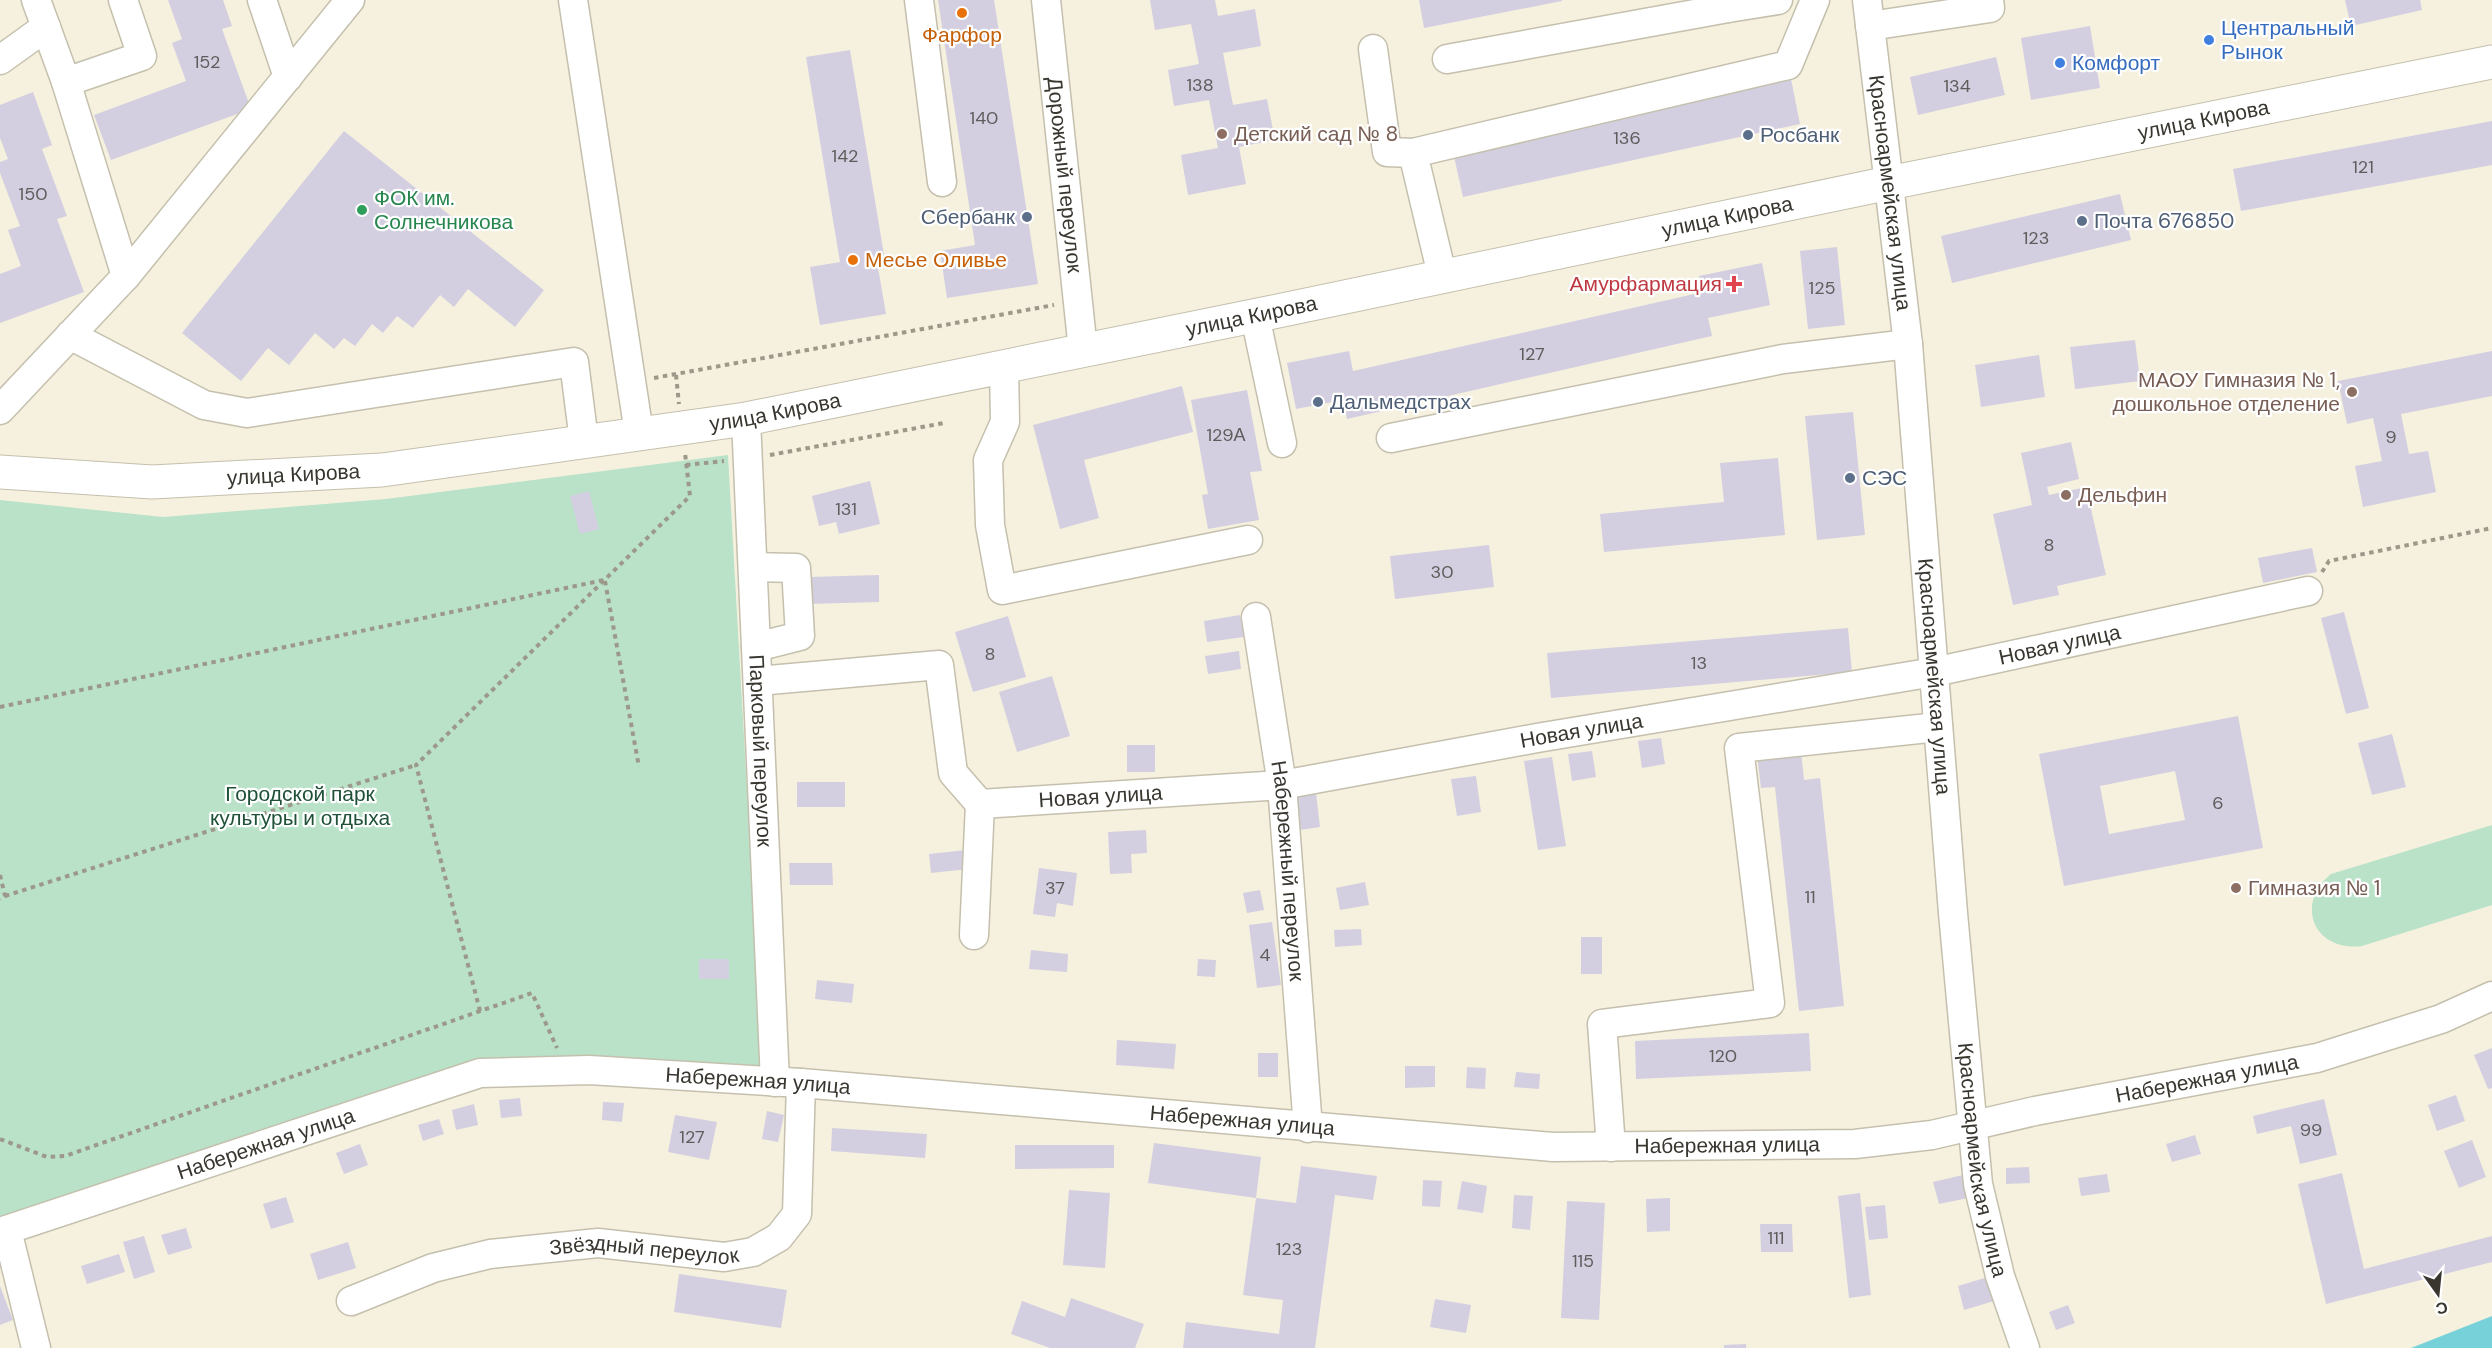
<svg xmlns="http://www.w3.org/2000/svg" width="2492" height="1348" viewBox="0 0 2492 1348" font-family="'DM Sans',sans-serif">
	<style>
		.green { fill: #b9e2c9 }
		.water { fill: #77d1d9 }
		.building { fill: #d3cfe1; fill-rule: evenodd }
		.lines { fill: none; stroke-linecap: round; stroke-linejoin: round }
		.minor-casing { stroke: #c4c0ad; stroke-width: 31 }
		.major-casing { stroke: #c4c0ad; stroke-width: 35 }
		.path { stroke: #9c998b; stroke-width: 4; stroke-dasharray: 4.5 4.5; stroke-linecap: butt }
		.minor { stroke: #fff; stroke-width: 28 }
		.major { stroke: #fff; stroke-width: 33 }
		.food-dot { fill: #e8710a; stroke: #fff; stroke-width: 2 }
		.shop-dot { fill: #3f7fe0; stroke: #fff; stroke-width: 2 }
		.education-dot { fill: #8d6e63; stroke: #fff; stroke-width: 2 }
		.service-dot { fill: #5c6f8a; stroke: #fff; stroke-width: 2 }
		.leisure-dot { fill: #2e9e5b; stroke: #fff; stroke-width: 2 }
		.health-dot { fill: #e0444e; stroke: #fff; stroke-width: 2 }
		.labels { text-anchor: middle; stroke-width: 4.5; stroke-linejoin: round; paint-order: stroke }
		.number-label { font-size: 18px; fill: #5f5c5c }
		.shop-label { font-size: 21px; fill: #366cbe; stroke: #fff; text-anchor: start }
		.food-label { font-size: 21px; fill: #c56008; stroke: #fff }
		.street-label { font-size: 21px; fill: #38362f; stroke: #fff }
		.education-label { font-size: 21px; fill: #785e54; stroke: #fff; text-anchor: start }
		.service-label { font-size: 21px; fill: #4e5e75; stroke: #fff; text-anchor: start }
		.leisure-label { font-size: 21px; fill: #27864d; stroke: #fff; text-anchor: start }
		.health-label { font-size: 21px; fill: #be3a42; stroke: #fff; text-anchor: end }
		.park-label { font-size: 21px; fill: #1e5137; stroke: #fff }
	</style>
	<rect width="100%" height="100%" fill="#f6f1de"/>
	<g class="green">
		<polygon points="728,455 763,1072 592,1056 0,1221 0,500 163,517 386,499"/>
		<path d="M2492,825V905L2362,946C2314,952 2294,904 2331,874Z"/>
	</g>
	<polygon class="water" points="2492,1316 2492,1348 2411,1348"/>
	<g class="building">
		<polygon points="168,0 223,0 232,26 222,29 251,109 111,160 94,115 186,81 172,43 182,39"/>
		<polygon points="938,0 994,0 1038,284 947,298 940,251 975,245"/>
		<polygon points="1150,0 1215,0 1218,16 1255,9 1261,46 1223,53 1233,105 1267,99 1275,140 1239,147 1246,184 1188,195 1181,155 1218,148 1209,100 1174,106 1168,70 1199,64 1191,24 1155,30"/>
		<polygon points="1419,0 1562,0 1562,1 1424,28"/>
		<polygon points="2345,0 2420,0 2422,10 2351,26"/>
		<polygon points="2090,26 2100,88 2031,100 2021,38"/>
		<polygon points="850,50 884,255 876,256 886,314 820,325 810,267 840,262 806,57"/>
		<polygon points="1996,57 2005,95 1918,115 1910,77"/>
		<polygon points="1791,79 1800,124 1463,197 1453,152"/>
		<polygon points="33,92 52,145 42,149 67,216 57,219 84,292 0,323 0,274 21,266 8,230 20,226 0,173 0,162 8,159 0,138 0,105"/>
		<polygon points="2492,121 2492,165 2241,211 2233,169"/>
		<polygon points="344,131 544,290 515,327 468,289 454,307 440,295 413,328 397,316 383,333 372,324 355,346 344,338 334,349 315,333 289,365 268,348 241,381 182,333"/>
		<polygon points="2120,194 2131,240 1952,283 1941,236"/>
		<polygon points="1837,247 1845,325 1808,329 1800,251"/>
		<polygon points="1762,263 1770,305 1708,318 1712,336 1347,419 1343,400 1296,409 1287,363 1349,351 1353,371 1703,292 1699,276"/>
		<polygon points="2135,340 2140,381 2075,389 2070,347"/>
		<polygon points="2492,351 2492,396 2401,414 2409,454 2428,451 2436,492 2363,507 2355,466 2382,461 2373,418 2347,424 2338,381"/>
		<polygon points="2039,355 2045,397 1981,407 1975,365"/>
		<polygon points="1182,386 1193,432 1084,460 1099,518 1060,529 1033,425"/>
		<polygon points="1247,390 1262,471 1250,472 1259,520 1208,529 1202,495 1208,494 1191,400"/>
		<polygon points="1853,412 1865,535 1817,540 1805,416"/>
		<polygon points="2071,442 2079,479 2047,487 2049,495 2086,487 2106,575 2057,586 2059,595 2013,605 1993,514 2032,505 2021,453"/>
		<polygon points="1778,458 1785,535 1604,552 1600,514 1724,502 1720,463"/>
		<polygon points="870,481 880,524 839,534 836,522 819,526 812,496"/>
		<polygon points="589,491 599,529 580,534 570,496"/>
		<polygon points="1489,545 1494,587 1395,599 1390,556"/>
		<polygon points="2312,548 2317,572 2263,583 2258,558"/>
		<polygon points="879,575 879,602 808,604 808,577"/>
		<polygon points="2344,612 2369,708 2346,714 2321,618"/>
		<polygon points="1240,615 1244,637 1207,642 1204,621"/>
		<polygon points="1008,616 1026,677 973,692 955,632"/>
		<polygon points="1848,628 1852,672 1551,698 1547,653"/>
		<polygon points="1239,651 1241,669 1208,674 1205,656"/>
		<polygon points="1052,676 1070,736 1017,752 999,692"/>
		<path d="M2238,716L2263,848L2064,886L2039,754ZM2175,771L2185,820L2109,834L2100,786Z"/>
		<polygon points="2392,734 2406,787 2372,795 2358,743"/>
		<polygon points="1661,738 1665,764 1642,768 1638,741"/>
		<rect x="1127" y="745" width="28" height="27"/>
		<polygon points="1801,750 1804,780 1820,778 1844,1006 1799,1011 1775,787 1761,788 1757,755"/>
		<polygon points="1592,751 1596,777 1572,781 1568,754"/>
		<polygon points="1552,757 1566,846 1538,850 1524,761"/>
		<polygon points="1476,776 1481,812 1457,816 1451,779"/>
		<rect x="797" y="782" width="48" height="25"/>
		<polygon points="1316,793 1320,827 1300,830 1296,795"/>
		<polygon points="1146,830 1147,853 1131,854 1132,873 1110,874 1108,832"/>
		<polygon points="966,850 968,869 931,873 929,854"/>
		<polygon points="789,863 832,863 833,885 790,885"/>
		<polygon points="1039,868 1077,873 1073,906 1057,903 1055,917 1033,914"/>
		<polygon points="1365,882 1369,905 1340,910 1336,888"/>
		<polygon points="1260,890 1264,910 1247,913 1243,893"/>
		<polygon points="1272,922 1281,985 1257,988 1249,925"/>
		<polygon points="1361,929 1362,945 1335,947 1334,930"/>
		<rect x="1581" y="937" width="21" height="37"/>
		<polygon points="1031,950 1068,954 1067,972 1029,969"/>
		<rect x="699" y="959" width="30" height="20"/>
		<polygon points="1198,959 1216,960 1215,977 1197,976"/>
		<polygon points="817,980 854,984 852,1003 815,999"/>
		<polygon points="1809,1033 1811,1071 1636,1079 1635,1041"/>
		<polygon points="1117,1040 1176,1044 1174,1069 1116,1065"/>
		<polygon points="2492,1048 2492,1088 2488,1089 2474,1055"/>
		<rect x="1258" y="1053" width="20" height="24"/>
		<polygon points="1405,1066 1435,1066 1435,1087 1405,1088"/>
		<polygon points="1467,1067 1486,1068 1485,1089 1466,1088"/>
		<polygon points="1516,1072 1540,1074 1539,1089 1514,1087"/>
		<polygon points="2456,1095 2465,1121 2437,1131 2428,1105"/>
		<polygon points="520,1098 522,1116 501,1118 499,1100"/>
		<polygon points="2324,1099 2337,1155 2300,1164 2291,1126 2257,1134 2253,1116"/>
		<polygon points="603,1102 624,1103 622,1122 602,1120"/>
		<polygon points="474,1104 478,1125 456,1130 452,1110"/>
		<polygon points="767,1111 784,1115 778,1142 762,1139"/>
		<polygon points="675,1115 717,1122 709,1160 668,1152"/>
		<polygon points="439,1119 444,1134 423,1141 418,1125"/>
		<polygon points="832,1128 927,1134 925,1158 831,1151"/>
		<polygon points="2195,1135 2201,1154 2172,1162 2166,1144"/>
		<polygon points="2472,1140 2486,1177 2459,1188 2444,1151"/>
		<polygon points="1154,1143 1261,1157 1256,1198 1296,1203 1301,1166 1377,1176 1373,1200 1335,1195 1315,1348 1183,1348 1186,1322 1279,1334 1283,1300 1243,1295 1256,1198 1148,1183"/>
		<polygon points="360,1144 368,1165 344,1174 336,1153"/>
		<polygon points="1015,1145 1114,1145 1114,1168 1015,1169"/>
		<polygon points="2029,1167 2030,1183 2006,1184 2006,1168"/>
		<polygon points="2342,1173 2364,1269 2492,1236 2492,1262 2326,1304 2298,1184"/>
		<polygon points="2107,1174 2110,1192 2081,1196 2078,1178"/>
		<polygon points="1963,1175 1968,1198 1939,1204 1933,1182"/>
		<polygon points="1423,1180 1442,1181 1440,1207 1422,1206"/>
		<polygon points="1462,1181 1487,1186 1483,1213 1457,1209"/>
		<polygon points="1069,1190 1110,1193 1105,1268 1063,1265"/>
		<polygon points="1860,1193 1871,1295 1849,1298 1838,1196"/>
		<polygon points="1514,1195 1533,1196 1530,1230 1512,1228"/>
		<polygon points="286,1197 294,1222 271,1229 263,1204"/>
		<polygon points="1670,1198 1670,1231 1647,1232 1646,1199"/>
		<polygon points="1567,1201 1605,1203 1599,1320 1561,1318"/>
		<polygon points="1885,1205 1888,1238 1869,1240 1865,1207"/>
		<polygon points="1760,1224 1792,1224 1793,1252 1761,1252"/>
		<polygon points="186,1228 192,1248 168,1255 161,1235"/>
		<polygon points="144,1236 155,1272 134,1279 123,1242"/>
		<polygon points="348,1242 356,1268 318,1280 310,1254"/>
		<polygon points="119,1254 125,1272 87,1284 81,1266"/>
		<polygon points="679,1274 787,1290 781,1328 674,1312"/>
		<polygon points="1988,1277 1994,1301 1964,1310 1958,1286"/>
		<polygon points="0,1286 13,1320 0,1325"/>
		<polygon points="1071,1298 1144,1324 1135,1348 1050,1348 1011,1334 1022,1301 1065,1317"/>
		<polygon points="1435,1299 1471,1305 1466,1333 1430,1327"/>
		<polygon points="2068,1305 2075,1323 2056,1330 2049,1312"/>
		<polygon points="1746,1344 1746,1348 1724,1348 1724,1345"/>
	</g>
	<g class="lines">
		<g class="minor-casing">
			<g id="minor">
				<polyline points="36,0 66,82"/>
				<polyline points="123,0 142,56 66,82 126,276"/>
				<polyline points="262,0 288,77"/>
				<polyline points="573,0 639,433"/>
				<polyline points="919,0 942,182"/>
				<path id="s1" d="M1046,0L1083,350"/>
				<polyline points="1725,0 1728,8 1778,0"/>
				<path id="s2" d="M1867,0L1908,344L1953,913L1978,1184L2000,1276L2025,1348"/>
				<polyline points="1870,26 1990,8 1989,0"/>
				<polyline points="1373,49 1387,152 1413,153"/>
				<polyline points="1447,59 1728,8"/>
				<polyline points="0,60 46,27"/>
				<polyline points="1442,275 1413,153 1788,65 1815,0"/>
				<polyline points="1255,316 1282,443"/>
				<polyline points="70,335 204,405 247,413 574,362 584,441"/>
				<polyline points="1004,366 1005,422 988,460 990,525 1002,590 1248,540"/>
				<polyline points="0,410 126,276 350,0"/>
				<path id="s3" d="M746,419L775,1082"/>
				<polyline points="1391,438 1783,359 1908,344"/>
				<polyline points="753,567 796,568 800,636 756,647"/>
				<path id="s4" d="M1256,617L1282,785L1308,1128"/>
				<polyline points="758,681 939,665 953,773 980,804"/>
				<path id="s5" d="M974,935L980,804L1282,785L1537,738L1934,672L2308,591"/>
				<polyline points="1611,1147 1602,1024 1770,1003 1739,748 1938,727"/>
				<polyline points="7,1230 36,1348"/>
				<path id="s6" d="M0,1232L480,1073L589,1070L801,1083L1553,1147L1855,1144L1932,1135L2035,1111L2317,1058L2441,1019L2492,996"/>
				<path id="s7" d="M351,1301L433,1268L490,1254L598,1243L724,1257L753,1252L779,1237L797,1214L801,1083"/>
			</g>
		</g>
		<g class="major-casing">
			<g id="major">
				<path id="s8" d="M0,472L152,482L382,470L746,419L1273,312L1889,183L2492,62"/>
			</g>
		</g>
		<g class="path">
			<polyline points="676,375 679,404"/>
			<polyline points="654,378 1054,305"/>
			<polyline points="770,455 944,423"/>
			<polyline points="686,465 724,461"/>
			<polyline points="2322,572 2329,561 2492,528"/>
			<polyline points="605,581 639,767"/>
			<polyline points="0,707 604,580"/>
			<polyline points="0,875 5,896 0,899"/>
			<polyline points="5,896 416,765"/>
			<polyline points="480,1011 416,765 690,496 685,453"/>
			<polyline points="0,1139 47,1157 65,1156 532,993 557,1048"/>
		</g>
		<use href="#minor" class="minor"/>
		<use href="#major" class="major"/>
	</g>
	<g class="food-dot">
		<circle cx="962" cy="13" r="6"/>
		<circle cx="853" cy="260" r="6"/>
	</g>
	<g class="shop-dot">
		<circle cx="2209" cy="40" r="6"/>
		<circle cx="2060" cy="63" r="6"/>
	</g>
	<g class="education-dot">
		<circle cx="1222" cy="134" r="6"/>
		<circle cx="2352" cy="392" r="6"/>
		<circle cx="2066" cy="495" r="6"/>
		<circle cx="2236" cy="888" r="6"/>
	</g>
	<g class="service-dot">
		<circle cx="1748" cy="135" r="6"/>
		<circle cx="1027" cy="217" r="6"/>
		<circle cx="2082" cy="221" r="6"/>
		<circle cx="1318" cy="402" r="6"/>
		<circle cx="1850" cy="478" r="6"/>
	</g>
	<circle class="leisure-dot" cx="362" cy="210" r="6"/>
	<path class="health-dot" d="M1731 275h6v6h6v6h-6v6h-6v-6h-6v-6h6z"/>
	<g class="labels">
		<g class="number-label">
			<text x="207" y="68">152</text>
			<text x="1200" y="91">138</text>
			<text x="1957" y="92">134</text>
			<text x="984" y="124">140</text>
			<text x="1627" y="144">136</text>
			<text x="845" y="162">142</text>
			<text x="2363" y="173">121</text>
			<text x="33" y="200">150</text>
			<text x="2036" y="244">123</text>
			<text x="1822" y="294">125</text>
			<text x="1532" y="360">127</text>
			<text x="1226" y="441">129А</text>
			<text x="2391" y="443">9</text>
			<text x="846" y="515">131</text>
			<text x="2049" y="551">8</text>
			<text x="1442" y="578">30</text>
			<text x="990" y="660">8</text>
			<text x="1699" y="669">13</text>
			<text x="2218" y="809">6</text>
			<text x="1055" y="894">37</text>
			<text x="1810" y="903">11</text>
			<text x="1265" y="961">4</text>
			<text x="1723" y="1062">120</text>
			<text x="2311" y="1136">99</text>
			<text x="692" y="1143">127</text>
			<text x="1776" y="1244">111</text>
			<text x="1289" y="1255">123</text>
			<text x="1583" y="1267">115</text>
		</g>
		<g class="shop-label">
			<text x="2221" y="35">Центральный<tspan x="2221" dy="24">Рынок</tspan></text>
			<text x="2072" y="70">Комфорт</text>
		</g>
		<g class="food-label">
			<text x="962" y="42">Фарфор</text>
			<text x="865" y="267" text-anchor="start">Месье Оливье</text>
		</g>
		<g class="street-label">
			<text dy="7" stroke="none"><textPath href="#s8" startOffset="2238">улица Кирова</textPath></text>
			<text dy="7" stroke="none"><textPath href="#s1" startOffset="176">Дорожный переулок</textPath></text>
			<text dy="7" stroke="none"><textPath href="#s2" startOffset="194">Красноармейская улица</textPath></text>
			<text dy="7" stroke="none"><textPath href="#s8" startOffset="1752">улица Кирова</textPath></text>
			<text dy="7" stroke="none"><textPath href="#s8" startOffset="1266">улица Кирова</textPath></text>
			<text dy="7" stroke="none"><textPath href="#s8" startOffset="780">улица Кирова</textPath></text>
			<text dy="7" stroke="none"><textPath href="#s8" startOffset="294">улица Кирова</textPath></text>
			<text dy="7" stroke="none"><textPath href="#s5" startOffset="1224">Новая улица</textPath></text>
			<text dy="7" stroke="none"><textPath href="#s2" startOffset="680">Красноармейская улица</textPath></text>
			<text dy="7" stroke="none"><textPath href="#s5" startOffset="738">Новая улица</textPath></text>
			<text dy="7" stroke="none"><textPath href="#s3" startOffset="332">Парковый переулок</textPath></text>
			<text dy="7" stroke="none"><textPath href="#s5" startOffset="252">Новая улица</textPath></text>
			<text dy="7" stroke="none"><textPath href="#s4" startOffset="256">Набережный переулок</textPath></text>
			<text dy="7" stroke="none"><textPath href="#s6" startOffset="2242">Набережная улица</textPath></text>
			<text dy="7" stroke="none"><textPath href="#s6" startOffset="784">Набережная улица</textPath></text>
			<text dy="7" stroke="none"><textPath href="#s6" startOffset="1270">Набережная улица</textPath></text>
			<text dy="7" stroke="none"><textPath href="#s6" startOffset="280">Набережная улица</textPath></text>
			<text dy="7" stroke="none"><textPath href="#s6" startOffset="1756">Набережная улица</textPath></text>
			<text dy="7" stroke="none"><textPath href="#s2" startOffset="1166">Красноармейская улица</textPath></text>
			<text dy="7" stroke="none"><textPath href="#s7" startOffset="302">Звёздный переулок</textPath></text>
		</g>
		<g class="education-label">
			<text x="1234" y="141">Детский сад № 8</text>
			<text x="2340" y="387" text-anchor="end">МАОУ Гимназия № 1,<tspan x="2340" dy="24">дошкольное отделение</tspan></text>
			<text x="2078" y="502">Дельфин</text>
			<text x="2248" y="895">Гимназия № 1</text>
		</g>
		<g class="service-label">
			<text x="1760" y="142">Росбанк</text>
			<text x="1015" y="224" text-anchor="end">Сбербанк</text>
			<text x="2094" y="228">Почта 676850</text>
			<text x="1330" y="409">Дальмедстрах</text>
			<text x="1862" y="485">СЭС</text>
		</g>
		<g class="leisure-label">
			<text x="374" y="205">ФОК им.<tspan x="374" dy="24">Солнечникова</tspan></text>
		</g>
		<g class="health-label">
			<text x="1722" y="291">Амурфармация</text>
		</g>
		<g class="park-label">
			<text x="300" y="801">Городской парк<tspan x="300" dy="24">культуры и отдыха</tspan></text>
		</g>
	</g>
	<g transform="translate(2438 1294) rotate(165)" stroke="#ffffff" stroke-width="4.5" paint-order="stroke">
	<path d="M0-4.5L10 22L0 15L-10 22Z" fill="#38362f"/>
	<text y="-9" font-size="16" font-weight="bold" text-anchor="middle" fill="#38362f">С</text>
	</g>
</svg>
